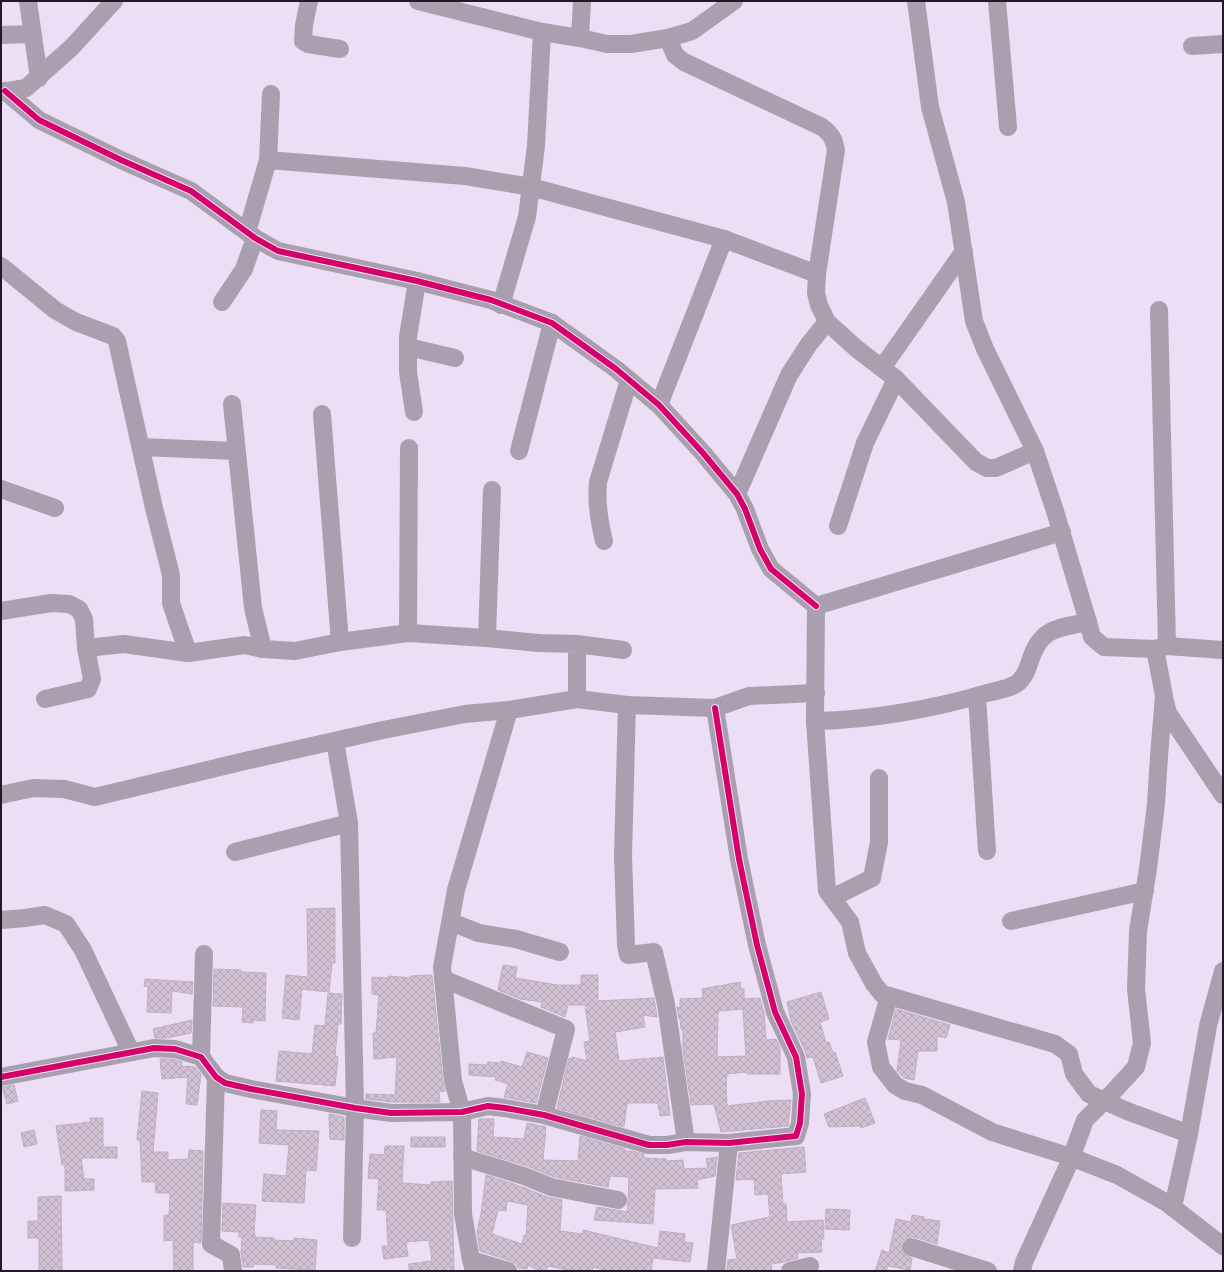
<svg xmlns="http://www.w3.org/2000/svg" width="1224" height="1272" viewBox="0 0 1224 1272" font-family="'Source Sans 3',sans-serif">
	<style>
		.building { fill: url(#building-cross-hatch); stroke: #bdafc0; fill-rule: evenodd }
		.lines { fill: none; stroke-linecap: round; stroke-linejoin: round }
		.minor { stroke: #a99faf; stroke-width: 18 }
		.cycleway-casing { stroke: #f3e9f9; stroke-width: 8 }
		.cycleway { stroke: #d6006c; stroke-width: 6 }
	</style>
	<defs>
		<pattern id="building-cross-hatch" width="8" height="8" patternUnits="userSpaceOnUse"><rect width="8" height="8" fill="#d2c0d3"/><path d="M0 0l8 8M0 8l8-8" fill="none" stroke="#b4a4b5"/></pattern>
	</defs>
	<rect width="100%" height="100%" fill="#ecdef5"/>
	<g class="building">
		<polygon points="335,908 335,963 332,963 329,992 302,989 299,1020 282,1018 286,975 307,977 307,976 308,976 307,909"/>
		<polygon points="503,965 517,967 515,978 557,985 581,985 581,975 598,975 598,1001 654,998 657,1017 643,1015 645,1027 615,1032 619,1061 663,1057 670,1115 660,1116 658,1103 627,1103 624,1127 557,1108 569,1058 572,1059 572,1057 587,1061 584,1042 590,1041 585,1005 568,1005 565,1017 541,1007 542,1002 520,999 498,990"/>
		<polygon points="214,969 241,970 241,972 266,973 265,1021 253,1020 253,1023 242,1022 243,1007 213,1006"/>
		<polygon points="432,975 443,1082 445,1091 439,1092 440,1102 392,1102 366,1099 366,1094 395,1095 397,1057 374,1059 373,1033 376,1033 379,995 372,994 372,977 388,978 389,976 410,978 410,976"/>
		<polygon points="145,979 193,982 192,994 172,991 171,1013 147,1012 148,987 144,986"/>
		<path d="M740,982L741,989H744V999L760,998L764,1013L766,1040L776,1039L780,1047V1074H747V1072L727,1074L726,1088L727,1106L769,1101L791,1100L788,1126L721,1132L714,1104L691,1105L683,1049V1029H681L680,1019H679L677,1007L680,1008V999L703,998L702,989ZM743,1009L746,1056L717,1057L718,1011Z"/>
		<polygon points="821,992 829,1019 820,1022 826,1043 829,1042 833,1053 835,1052 843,1076 821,1083 813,1057 807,1058 806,1053 791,1021 787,1002"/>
		<polygon points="328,993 342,994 341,1024 338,1024 335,1056 338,1057 335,1086 276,1081 279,1051 312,1054 315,1025 325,1026"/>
		<polygon points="896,1009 950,1025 946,1038 937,1036 937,1051 918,1051 914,1080 904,1078 897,1071 901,1040 888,1039"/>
		<polygon points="192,1020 191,1033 167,1038 155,1038 153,1029"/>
		<polygon points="527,1052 548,1058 536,1103 504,1097 508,1084 495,1080 496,1077 469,1075 469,1064 487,1065 488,1062 500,1063 501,1061 522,1067"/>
		<polygon points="160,1059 173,1059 182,1062 182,1066 195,1067 201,1074 197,1105 186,1104 188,1077 162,1079"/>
		<polygon points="14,1085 18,1101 7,1104 2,1087"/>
		<polygon points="142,1091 158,1093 153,1152 168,1152 168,1160 188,1159 189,1150 203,1151 201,1243 193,1242 193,1271 174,1271 173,1240 164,1241 164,1215 169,1215 170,1193 156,1193 155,1182 142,1182 140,1140 137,1140"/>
		<polygon points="865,1098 875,1123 861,1128 861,1126 829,1127 824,1114"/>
		<polygon points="261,1110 277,1111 276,1130 319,1131 316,1171 306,1170 304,1203 262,1201 264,1174 286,1176 289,1145 259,1143"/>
		<polygon points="329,1114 344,1117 344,1140 330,1139"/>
		<polygon points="90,1118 103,1118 103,1147 117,1147 117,1158 81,1158 84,1179 94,1179 94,1190 65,1191 65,1165 62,1165 56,1126 90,1122"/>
		<polygon points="479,1119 494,1119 493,1137 524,1139 527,1123 546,1127 543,1160 578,1161 580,1136 625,1149 625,1151 631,1151 644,1154 644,1158 666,1159 666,1161 683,1160 684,1169 708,1168 706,1159 717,1157 715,1176 697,1180 698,1188 655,1189 653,1224 594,1220 597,1207 627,1212 628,1202 629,1177 610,1176 608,1187 554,1177 527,1166 477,1151"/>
		<polygon points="34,1130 37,1144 24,1147 21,1133"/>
		<rect x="411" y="1137" width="34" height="10"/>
		<polygon points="385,1146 404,1146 402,1183 431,1185 431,1182 452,1181 454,1271 409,1271 409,1264 432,1261 429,1240 406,1242 408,1256 384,1259 382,1246 388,1246 386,1210 377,1210 379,1179 368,1178 370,1154 384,1155"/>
		<polygon points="804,1147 806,1172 781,1174 783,1204 786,1204 787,1222 823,1220 824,1239 821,1239 822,1252 797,1253 798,1258 784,1262 771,1264 772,1271 727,1271 728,1260 737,1259 731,1225 770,1217 768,1194 755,1195 754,1179 736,1180 739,1153"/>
		<path d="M486,1175L520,1186L547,1197L562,1200L560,1231L583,1234V1230L658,1248L660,1231L685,1234L684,1242L693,1243L690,1262L653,1258L651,1271H608L593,1267L592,1271H574L548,1266L546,1271H540L528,1265L527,1269L518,1268L516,1264L511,1261L480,1251L477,1232L481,1214ZM507,1201L528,1205L526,1236L524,1235L522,1244L492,1234L498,1210L506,1211Z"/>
		<polygon points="61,1196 62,1271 39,1271 39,1238 28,1238 28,1221 38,1221 38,1197"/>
		<polygon points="223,1203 256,1205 254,1233 255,1233 255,1237 274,1238 274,1240 294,1241 294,1238 317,1240 315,1270 292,1269 276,1268 276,1265 254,1264 253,1267 243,1267 241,1252 242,1237 239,1237 239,1232 222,1231"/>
		<polygon points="826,1209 850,1210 849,1230 825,1229"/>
		<polygon points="912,1215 924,1217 924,1219 940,1221 937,1244 914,1237 908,1237 904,1240 901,1244 901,1249 904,1254 912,1258 910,1270 888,1266 886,1271 875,1271 882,1250 889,1253 896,1219 911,1222"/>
	</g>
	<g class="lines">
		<g class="minor">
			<polyline points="28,1 39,78"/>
			<polyline points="309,1 304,25 303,41 308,44 340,49"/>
			<polyline points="418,1 542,32 580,38 607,44 631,44 668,38 692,31 734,1"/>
			<polyline points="916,1 930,107 956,202 974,321 985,349 1035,451 1055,511 1088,622"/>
			<polyline points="997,1 1008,127"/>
			<polyline points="1,35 32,34"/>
			<polyline points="580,38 582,1"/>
			<path d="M668,38L675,55L684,62L822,127C831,134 834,139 836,150L817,274L816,293L819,305L827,322L857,349L896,379L976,462L987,468H996L1035,451"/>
			<polyline points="1192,46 1223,44"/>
			<polyline points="5,91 39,120 121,160 191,191 255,238 278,251 417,281 491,300 552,323 616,369 659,405 703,453 737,494 745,509 760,549 771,569 816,606"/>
			<polyline points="1,92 26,88 72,47 114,1"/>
			<polyline points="268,160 465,176 531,187 724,239 817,274"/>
			<polyline points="247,232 268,160 271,94"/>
			<polyline points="1,266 55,310 76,322 113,336 117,341 154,508 171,575 171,603 188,653"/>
			<polyline points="222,302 244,269 255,238"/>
			<polyline points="501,305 527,217 536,146 542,32"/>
			<polyline points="1159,310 1167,646"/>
			<polyline points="408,347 455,358"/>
			<polyline points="882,368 964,251"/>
			<polyline points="232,404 253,608 263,649"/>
			<polyline points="659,405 724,239"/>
			<polyline points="414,412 408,372 408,337 417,281"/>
			<polyline points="322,414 340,642"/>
			<polyline points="141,447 236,451"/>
			<polyline points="519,451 552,323"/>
			<polyline points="1,489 55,508"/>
			<polyline points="737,494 789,375 809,344 827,322"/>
			<polyline points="838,526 865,443 896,379"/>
			<path d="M604,541C599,521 596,502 598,482L629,380"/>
			<polyline points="816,606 815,721 827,891 850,922 857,953 874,984 882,994 889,996 1055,1044 1069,1054 1074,1074 1089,1094 1127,1111 1189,1134"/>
			<polyline points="816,606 1062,532"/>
			<polyline points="1,611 51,603 69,604 79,609 84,619 86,648 92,679 88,689 45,699"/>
			<polyline points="408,633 409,448"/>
			<polyline points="487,638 492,490"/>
			<polyline points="577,644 623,650"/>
			<polyline points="86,648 124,644 188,653 245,645 263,649 295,651 340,642 408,633 487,638 538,643 577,644 577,699"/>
			<polyline points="977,696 987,851"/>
			<polyline points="1165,701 1168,713 1223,795"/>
			<polyline points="627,705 623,855 626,945 628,955 654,952 666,1004 686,1142"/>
			<path d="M815,721C870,720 934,709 987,693C995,691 1008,689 1016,684C1024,679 1027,670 1030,661C1041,627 1056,629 1088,622L1092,637L1104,647L1155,649L1167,646L1223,650"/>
			<polyline points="335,741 349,823 355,1108 352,1238"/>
			<polyline points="1,795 33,788 64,789 95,797 245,761 383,730 465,714 509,710 577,699 627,705 715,708 749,696 816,693"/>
			<polyline points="235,852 349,823"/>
			<polyline points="832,898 872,878 879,842 879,778"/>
			<polyline points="1,920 25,918 45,915 66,924 83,950 131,1052"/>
			<polyline points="1011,921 1145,891"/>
			<polyline points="451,922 479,933 516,939 560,952"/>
			<polyline points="443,979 566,1029 544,1115"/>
			<polyline points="889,996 876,1042 881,1067 895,1085 905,1091 922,1095 992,1132 1071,1157 1117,1175 1167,1203 1223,1246"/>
			<polyline points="201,1057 204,954"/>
			<polyline points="1,1077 154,1048 175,1049 201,1057 216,1077 225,1083 251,1089 355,1108 391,1113 462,1112 488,1106 505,1108 544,1115 649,1145 667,1145 686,1142 729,1143 796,1136 800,1123 802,1094 796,1057 775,1012 757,945 739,859 715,708"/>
			<polyline points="216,1077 211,1244 231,1255 233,1271"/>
			<polyline points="462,1157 524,1176 551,1187 618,1200"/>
			<polyline points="1173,1207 1189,1134 1208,1026 1223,971"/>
			<polyline points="911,1247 988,1271"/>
			<polyline points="471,1260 508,1271"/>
			<polyline points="474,1271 471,1260 463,1214 462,1112 453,1081 442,967 456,890 509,710"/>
			<polyline points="716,1271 729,1143"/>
			<polyline points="790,1271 810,1266"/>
			<polyline points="1022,1271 1024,1262 1070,1161 1085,1120 1113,1092 1136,1067 1142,1043 1136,989 1138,931 1148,869 1156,804 1159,756 1164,696 1155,649"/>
		</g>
		<g class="cycleway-casing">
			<g id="cycleway">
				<polyline points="5,91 39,120 121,160 191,191 255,238 278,251 417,281 491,300 552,323 616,369 659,405 703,453 737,494 745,509 760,549 771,569 816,606"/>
				<polyline points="1,1077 154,1048 175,1049 201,1057 216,1077 225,1083 251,1089 355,1108 391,1113 462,1112 488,1106 505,1108 544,1115 649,1145 667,1145 686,1142 729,1143 796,1136 800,1123 802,1094 796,1057 775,1012 757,945 739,859 715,708"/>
			</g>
		</g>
		<use href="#cycleway" class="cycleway"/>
	</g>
	<rect width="1224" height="1272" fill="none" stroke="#221827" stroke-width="4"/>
</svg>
